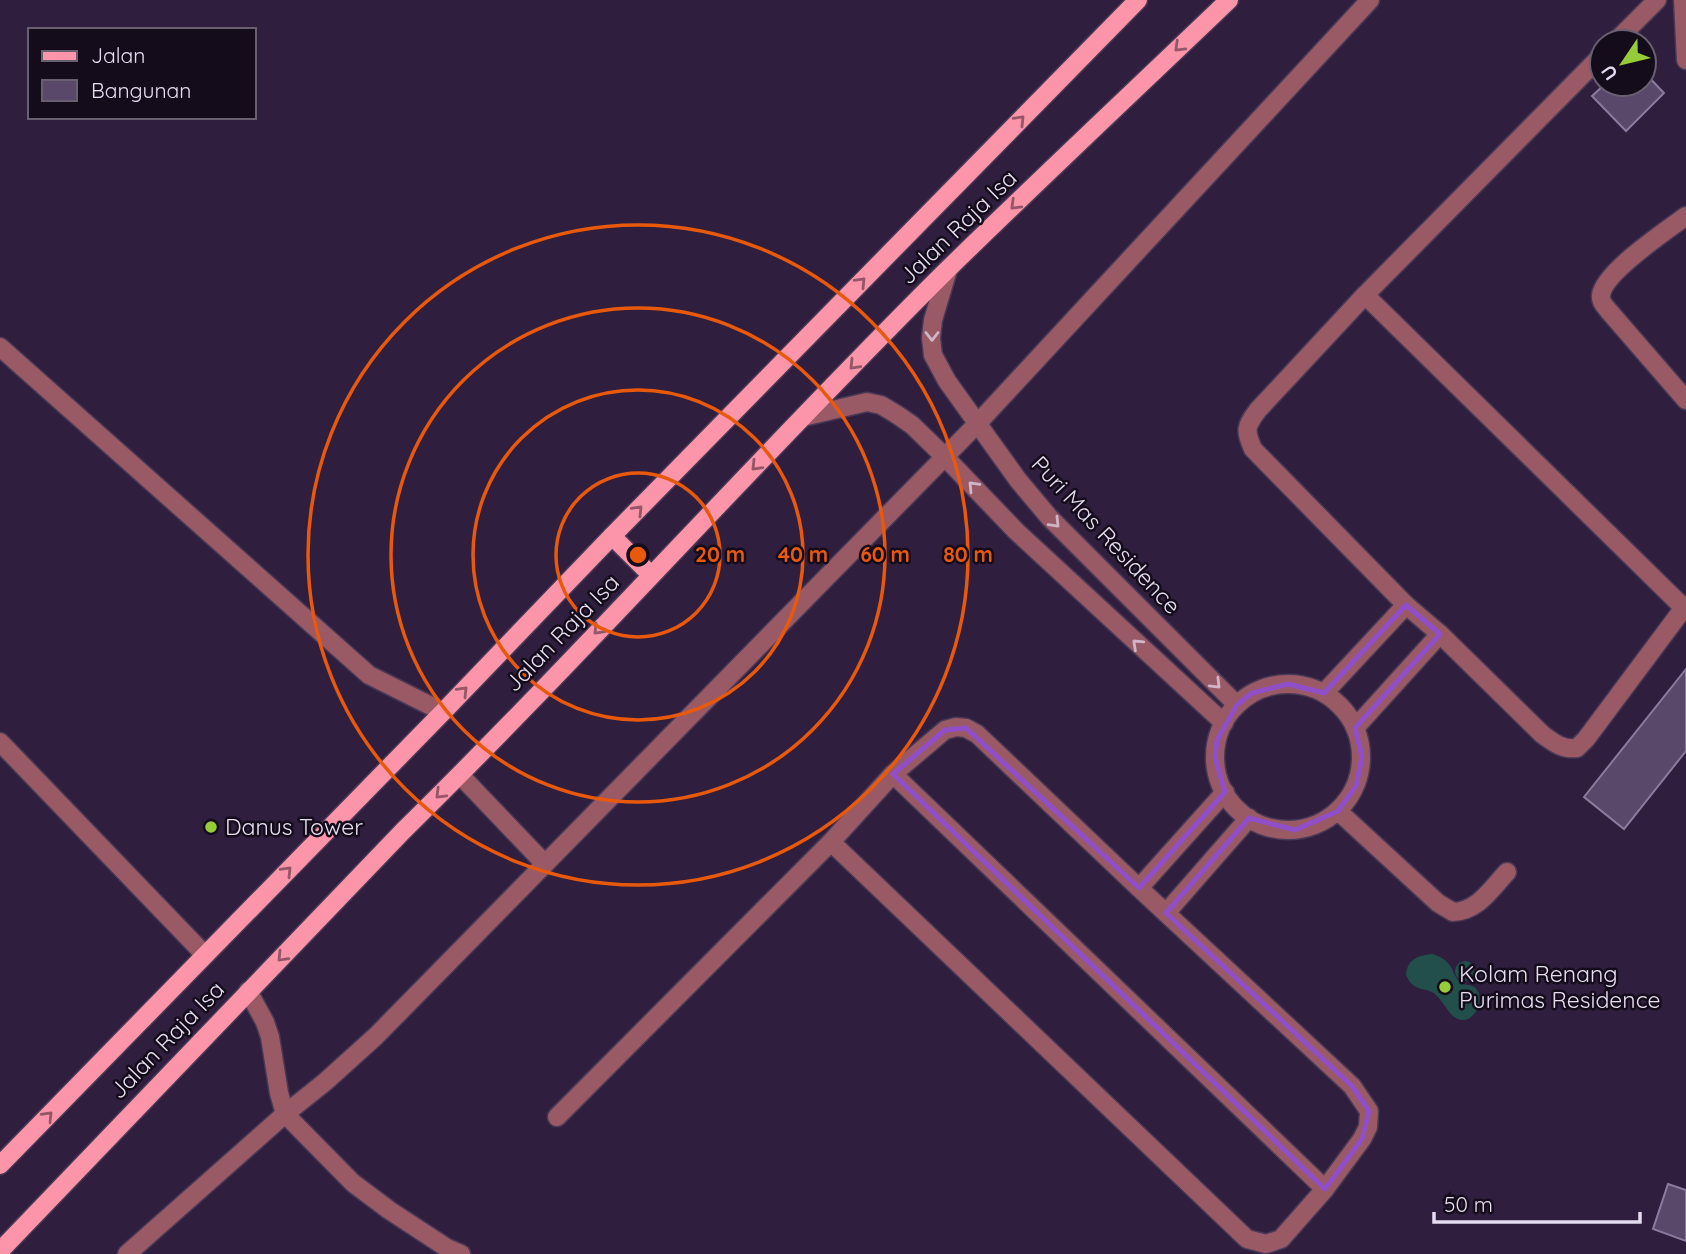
<svg xmlns="http://www.w3.org/2000/svg" width="1686" height="1254" viewBox="0 0 1686 1254" font-family="Quicksand,sans-serif">
	<style>
		.water { fill: #224f4b }
		.building { fill: #5a486a; stroke: #8d7aa0; stroke-width: 2 }
		.lines { fill: none; stroke-linecap: round; stroke-linejoin: round }
		.minor-casing { stroke: #493956; stroke-width: 21 }
		.major-casing { stroke: #493956; stroke-width: 21 }
		.minor { stroke: #995a66; stroke-width: 18 }
		.major { stroke: #fc95a9; stroke-width: 18 }
		.oneway { stroke: #945769 }
		.oneway2 { stroke: #cfb5c7 }
		.marked { fill: none; stroke: #904fc9; stroke-width: 5; stroke-linejoin: round }
		.ring { fill: none; stroke: #e8590c; stroke-width: 3.5 }
		.poi-dot { fill: #96cc3a; stroke: #140c1a; stroke-width: 2.5 }
		.labels { text-anchor: middle; stroke-width: 5; stroke-linejoin: round; paint-order: stroke }
		.street-label { font-size: 23px; fill: #e6dcf1; stroke: #140c1a }
		.poi-label { font-size: 23px; fill: #e6dcf1; stroke: #140c1a; text-anchor: start }
		.centre { fill: #e8590c; stroke: #140c1a; stroke-width: 3.5 }
		.ring-label { font-size: 21px; text-anchor: middle; font-weight: bold; fill: #e8590c; stroke: #140c1a; stroke-width: 5; stroke-linejoin: round; paint-order: stroke }
	</style>
	<rect width="100%" height="100%" fill="#2f1e3d"/>
	<g class="water">
		<path d="M1433,954C1440,957 1447,960 1451,967C1454,973 1456,980 1463,984C1469,986 1473,984 1477,990C1485,1002 1473,1025 1458,1019C1448,1015 1444,1002 1436,995C1429,988 1419,991 1412,984C1409,982 1408,978 1406,975C1407,959 1419,955 1433,954Z"/>
		<circle cx="1465" cy="971" r="10"/>
	</g>
	<g class="building">
		<polygon points="1644,72 1664,93 1626,131 1592,96 1605,84 1644,84"/>
		<polygon points="1686,669 1686,751 1624,829 1584,797"/>
		<polygon points="1668,1184 1686,1190 1686,1241 1653,1229"/>
	</g>
	<g class="lines">
		<g class="minor-casing">
			<g id="minor">
				<polyline points="1683,0 1686,60"/>
				<polyline points="1615,42 1657,0"/>
				<path d="M1602,55L1365,295L1258,410C1245,427 1245,430 1253,449L1406,605L1440,634L1543,735C1554,743 1563,750 1577,748L1586,739L1686,605"/>
				<path d="M1686,216C1666,231 1604,272 1601,295C1600,301 1604,305 1608,310L1686,400"/>
				<polyline points="948,270 933,320 931,338 933,355 947,381 1018,480 1049,517 1237,705"/>
				<polyline points="1365,295 1684,608"/>
				<polyline points="0,347 369,675 443,712"/>
				<polyline points="803,417 867,402 881,405 896,414 912,425 944,456 1016,531 1224,723"/>
				<circle cx="1288" cy="757" r="73"/>
				<polyline points="1324,693 1406,605"/>
				<polyline points="1355,728 1440,634"/>
				<polyline points="0,742 205,955"/>
				<polyline points="893,774 1325,1189"/>
				<polyline points="460,775 545,864"/>
				<path d="M1338,811L1438,903L1453,912C1478,911 1491,889 1507,872"/>
				<polyline points="1139,888 1225,792"/>
				<polyline points="1166,913 1249,818"/>
				<polyline points="248,991 265,1022 270,1037 279,1093 285,1114 353,1183 389,1210 447,1248 461,1254"/>
				<polyline points="557,1117 831,842 893,774 945,730 956,727 966,728 977,734 1139,888 1352,1086 1369,1111 1368,1127 1362,1139 1325,1189 1281,1239 1266,1244 1247,1239 831,842"/>
				<polyline points="127,1254 285,1114 325,1082 376,1036 977,424 1370,0"/>
			</g>
		</g>
		<g class="major-casing">
			<g id="major">
				<polyline points="612,536 651,575"/>
				<polyline points="0,1165 443,712 612,536 1138,0"/>
				<path d="M0,1251L403,831C589,648 763,452 948,269C1041,178 1135,90 1229,0"/>
			</g>
		</g>
		<use href="#minor" class="minor"/>
		<use href="#major" class="major"/>
	</g>
	<defs><path id="oneway-chevron" d="M-2-3.5L2.5 0L-2 3.5" fill="none" stroke-width="1.6" stroke-linecap="round" stroke-linejoin="round" transform="scale(1.75)"/></defs>
	<g class="oneway">
		<use href="#oneway-chevron" transform="translate(1179 47) rotate(136)"/>
		<use href="#oneway-chevron" transform="translate(1020 120) rotate(-46)"/>
		<use href="#oneway-chevron" transform="translate(1015 205) rotate(136)"/>
		<use href="#oneway-chevron" transform="translate(861 282) rotate(-46)"/>
		<use href="#oneway-chevron" transform="translate(854 365) rotate(134)"/>
		<use href="#oneway-chevron" transform="translate(756 466) rotate(134)"/>
		<use href="#oneway-chevron" transform="translate(638 510) rotate(-46)"/>
		<use href="#oneway-chevron" transform="translate(598 630) rotate(134)"/>
		<use href="#oneway-chevron" transform="translate(463 691) rotate(-46)"/>
		<use href="#oneway-chevron" transform="translate(440 794) rotate(135)"/>
		<use href="#oneway-chevron" transform="translate(287 871) rotate(-46)"/>
		<use href="#oneway-chevron" transform="translate(282 957) rotate(134)"/>
		<use href="#oneway-chevron" transform="translate(48 1116) rotate(-46)"/>
	</g>
	<g class="oneway2">
		<use href="#oneway-chevron" transform="translate(932 336) rotate(90)"/>
		<use href="#oneway-chevron" transform="translate(973 486) rotate(-134)"/>
		<use href="#oneway-chevron" transform="translate(1055 523) rotate(46)"/>
		<use href="#oneway-chevron" transform="translate(1137 644) rotate(-137)"/>
		<use href="#oneway-chevron" transform="translate(1216 684) rotate(45)"/>
	</g>
	<path class="marked" d="M1406,605L1440,634L1355,728L1362,757L1356,786L1338,811L1295,830L1249,818L1166,913L1352,1086L1369,1111L1362,1139L1325,1189L893,774L945,730L966,728L1139,888L1225,792L1215,757L1217,740L1237,705L1252,693L1288,684L1324,693Z"/>
	<g class="ring">
		<circle cx="638" cy="555" r="82"/>
		<circle cx="638" cy="555" r="165"/>
		<circle cx="638" cy="555" r="247"/>
		<circle cx="638" cy="555" r="330"/>
	</g>
	<g class="poi-dot">
		<circle cx="211" cy="827" r="7"/>
		<circle cx="1445" cy="987" r="7"/>
	</g>
	<g class="labels">
		<g class="street-label">
			<text transform="translate(958 227) rotate(-44)" y="8">Jalan Raja Isa</text>
			<text transform="translate(1106 535) rotate(47)" y="8">Puri Mas Residence</text>
			<text transform="translate(562 633) rotate(-46)" y="8">Jalan Raja Isa</text>
			<text transform="translate(167 1040) rotate(-46)" y="8">Jalan Raja Isa</text>
		</g>
		<g class="poi-label">
			<text x="225" y="835">Danus Tower</text>
			<text x="1459" y="982">Kolam Renang<tspan x="1459" dy="26">Purimas Residence</tspan></text>
		</g>
	</g>
	<circle cx="638" cy="555" r="10" class="centre"/>
	<g class="ring-label">
		<text x="720" y="562">20 m</text>
		<text x="803" y="562">40 m</text>
		<text x="885" y="562">60 m</text>
		<text x="968" y="562">80 m</text>
	</g>
	<rect x="28" y="28" width="228" height="91" fill="#140c1a" stroke="#685f70" stroke-width="2"/>
	<rect x="42" y="51" width="35" height="10" fill="#fc95a9" stroke="#685f70" stroke-width="2"/>
	<text x="91" y="63" font-size="21" fill="#e6dcf1">Jalan</text>
	<rect x="42" y="80" width="35" height="21" fill="#5a486a" stroke="#685f70" stroke-width="2"/>
	<text x="91" y="98" font-size="21" fill="#e6dcf1">Bangunan</text>
	<g transform="translate(1623 63) rotate(235)"><circle r="33" fill="#140c1a" stroke="#685f70" stroke-width="2"/>
	<path d="M0-5L12 26L0 18L-12 26Z" fill="#96cc3a"/>
	<text y="-10" font-size="19" font-weight="bold" text-anchor="middle" fill="#e6dcf1">U</text>
	</g>
	<path d="M1434 1212v10h206v-10" fill="none" stroke="#e6dcf1" stroke-width="3.5"/>
	<text x="1444" y="1212" font-size="21" fill="#e6dcf1" stroke="#140c1a" stroke-width="5" paint-order="stroke">50 m</text>
</svg>
